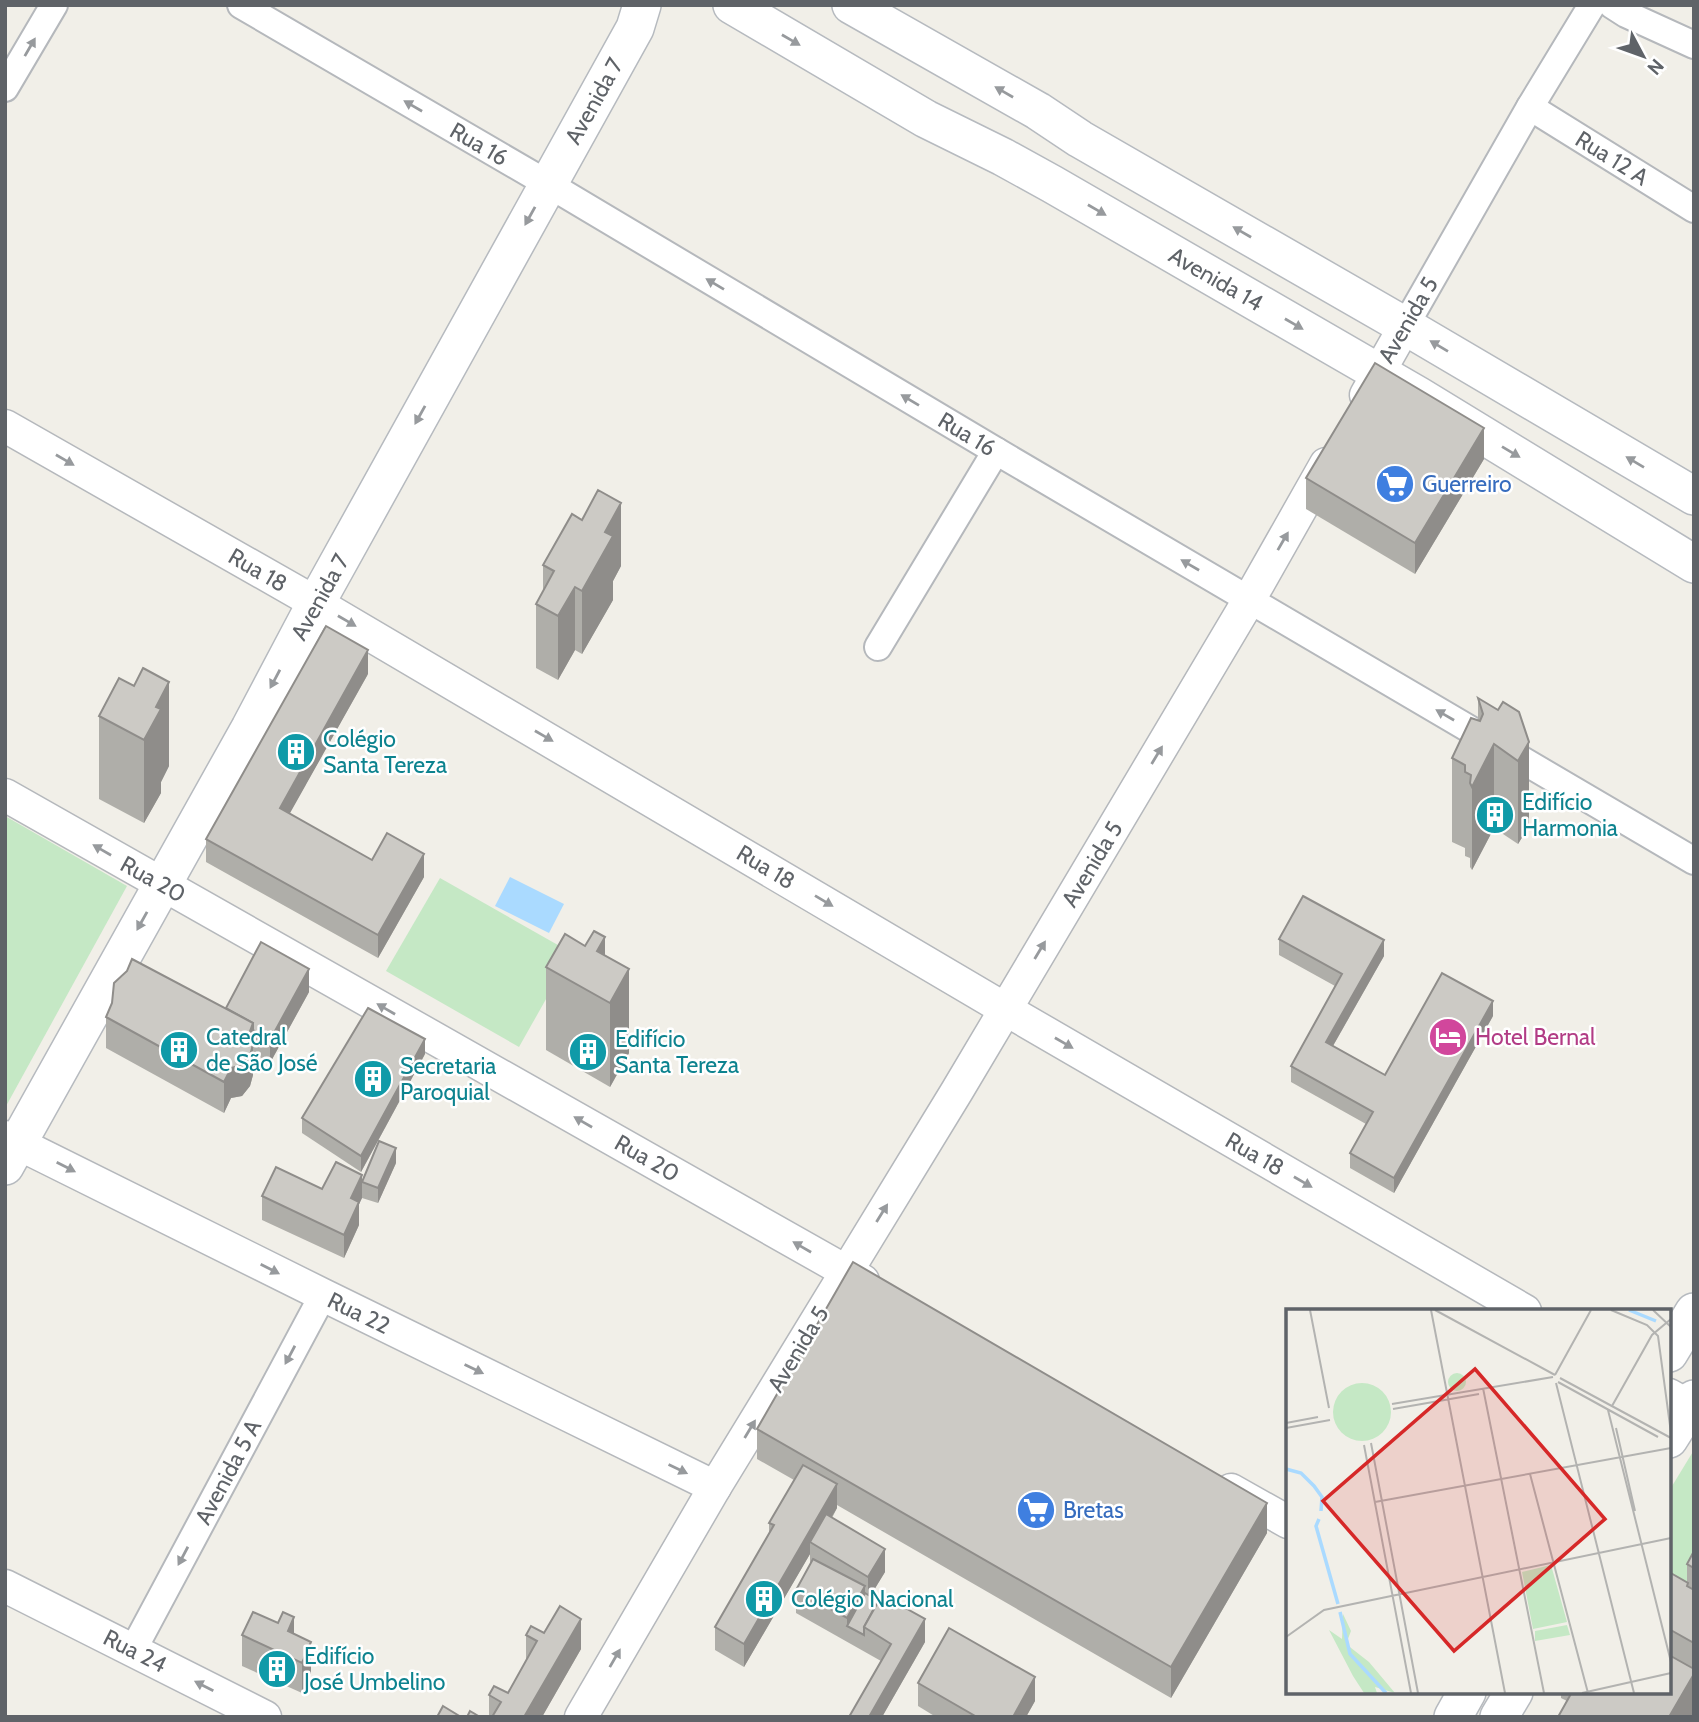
<svg xmlns="http://www.w3.org/2000/svg" width="1699" height="1722" viewBox="0 0 1699 1722" font-family="Cabin,sans-serif">
	<style>
		.green { fill: #c5e8c5 }
		.water { fill: #aadaff }
		.lines { fill: none; stroke-linecap: round; stroke-linejoin: round }
		.minor-casing { stroke: #b5b8bc; stroke-width: 30 }
		.tertiary-casing { stroke: #b5b8bc; stroke-width: 35 }
		.secondary-casing { stroke: #b6babf; stroke-width: 40 }
		.minor { stroke: #fff; stroke-width: 26 }
		.tertiary { stroke: #fff; stroke-width: 32 }
		.secondary { stroke: #fff; stroke-width: 37 }
		.wall { fill: #afaea9 }
		.shaded-wall { fill: #8f8d8a }
		.building { fill: #cccac5; stroke: #8f8d8a; stroke-width: 2 }
		.oneway { fill: #979a9d }
		.labels { text-anchor: middle; stroke-width: 5; stroke-linejoin: round; paint-order: stroke }
		.street-label { font-size: 23px; fill: #5f6368; stroke: #fff }
		.shop-label { font-size: 23px; fill: #366cbe; stroke: #fff; text-anchor: start }
		.culture-label { font-size: 23px; fill: #0d838f; stroke: #fff; text-anchor: start }
		.hotel-label { font-size: 23px; fill: #b23c85; stroke: #fff; text-anchor: start }
		.inset-river { fill: none; stroke: #aadaff; stroke-width: 3.5 }
		.inset-road { fill: none; stroke: #b3b3b1; stroke-width: 2 }
		.view { fill: #d62828; fill-opacity: 0.15; stroke: #d62828; stroke-width: 3.5 }
		.inset-edge { fill: none; stroke: #5f6368; stroke-width: 3.5 }
	</style>
	<rect width="100%" height="100%" fill="#f1efe8"/>
	<g class="green">
		<polygon points="5,816 127,886 5,1108"/>
		<polygon points="440,878 572,953 519,1047 386,971"/>
		<polygon points="1694,1450 1694,1610 1669,1596 1669,1491"/>
	</g>
	<polygon class="water" points="510,877 564,904 549,933 495,906"/>
	<g class="lines">
		<g class="minor-casing">
			<g id="minor">
				<polyline points="241,5 548,184 996,451 1694,861"/>
				<polyline points="1612,5 1626,14 1694,45"/>
				<polyline points="5,88 54,5"/>
				<polyline points="1530,107 1694,209"/>
				<polyline points="1405,326 1530,107 1592,5"/>
				<polyline points="878,647 996,451"/>
				<polyline points="133,1650 323,1295"/>
			</g>
		</g>
		<g class="tertiary-casing">
			<g id="tertiary">
				<polyline points="1366,395 1405,326"/>
				<polyline points="5,426 316,603 1005,1009 1525,1311"/>
				<polyline points="5,795 863,1281"/>
				<polyline points="5,1137 323,1295 715,1487"/>
				<polyline points="1669,1395 1694,1409"/>
				<polyline points="1231,1490 1288,1522"/>
				<polyline points="5,1586 265,1717"/>
				<polyline points="581,1717 715,1487 957,1091 1249,600 1326,464"/>
			</g>
		</g>
		<g class="secondary-casing">
			<g id="secondary">
				<polyline points="732,5 926,119 1003,157 1052,184 1419,396 1694,564"/>
				<polyline points="851,5 1038,111 1080,139 1405,326 1694,496"/>
				<polyline points="5,1166 250,728 316,603 635,28 642,5"/>
				<polyline points="1669,1353 1694,1312"/>
				<polyline points="1669,1439 1694,1399"/>
				<polyline points="1453,1717 1467,1692"/>
				<polyline points="1499,1717 1514,1692"/>
			</g>
		</g>
		<use href="#minor" class="minor"/>
		<use href="#tertiary" class="tertiary"/>
		<use href="#secondary" class="secondary"/>
	</g>
	<g class="wall">
		<polygon points="1484,459 1415,574 1306,509 1306,478"/>
		<polygon points="543,565 621,566 613,581 613,600 582,654 575,650 558,680 536,668 536,604 543,591"/>
		<polygon points="368,674 289,814 372,860 424,877 378,958 206,862 206,839"/>
		<polygon points="119,678 169,766 161,782 161,793 144,823 99,799 99,716"/>
		<polygon points="1478,698 1498,710 1519,712 1529,826 1518,844 1494,828 1472,870 1470,867 1470,858 1465,856 1465,848 1452,842 1452,758 1478,720"/>
		<polygon points="1279,939 1384,956 1333,1046 1385,1075 1493,1016 1394,1193 1350,1168 1350,1153 1366,1124 1291,1082 1291,1066 1335,986 1279,955"/>
		<polygon points="585,946 605,956 629,1053 610,1087 546,1050 546,967"/>
		<polygon points="309,992 270,1063 253,1053 253,1075 250,1086 242,1096 231,1098 224,1113 106,1048 106,1017 226,1008"/>
		<polygon points="425,1054 361,1172 302,1133 302,1118"/>
		<polygon points="396,1163 378,1203 362,1198 359,1204 359,1225 344,1258 262,1220 262,1196 322,1189 362,1182"/>
		<polygon points="757,1429 1267,1533 1171,1698 837,1505 837,1508 832,1518 885,1572 870,1596 925,1642 882,1717 849,1717 881,1661 796,1613 796,1590 810,1564 810,1554 744,1667 715,1650 715,1627 769,1533 769,1523 794,1480 757,1459"/>
		<polygon points="1694,1551 1694,1717 1567,1701 1561,1698 1561,1692 1669,1692 1669,1572 1687,1583 1687,1564"/>
		<polygon points="278,1623 294,1634 311,1672 302,1693 242,1666 242,1635"/>
		<polygon points="544,1633 581,1649 542,1717 489,1717 489,1695 508,1693 526,1661 526,1635"/>
		<polygon points="918,1683 1035,1701 1026,1717 936,1717 918,1706"/>
	</g>
	<g class="shaded-wall">
		<polygon points="1484,428 1484,459 1415,574 1415,543"/>
		<polygon points="621,503 621,566 613,581 613,600 582,654 582,591 605,532"/>
		<polygon points="575,587 575,650 558,680 558,616"/>
		<polygon points="368,650 368,674 280,831 280,808"/>
		<polygon points="169,682 169,766 161,782 161,793 144,823 144,740 156,707"/>
		<polygon points="1529,742 1529,826 1518,844 1518,761"/>
		<polygon points="1494,744 1494,828 1472,870 1472,787"/>
		<polygon points="424,854 424,877 378,958 378,935"/>
		<polygon points="605,937 605,1000 597,951"/>
		<polygon points="1384,940 1384,956 1326,1058 1326,1042"/>
		<polygon points="309,969 309,992 270,1063 270,1040"/>
		<polygon points="629,969 629,1053 610,1087 610,1003"/>
		<polygon points="1493,1001 1493,1016 1394,1193 1394,1178"/>
		<polygon points="253,1023 253,1075 250,1086 242,1096 231,1098 224,1113 224,1082 249,1034"/>
		<polygon points="425,1039 425,1054 361,1172 361,1156"/>
		<polygon points="396,1148 396,1163 378,1203 378,1188"/>
		<polygon points="362,1175 362,1198 359,1204 359,1225 344,1258 344,1235 351,1198"/>
		<polygon points="837,1484 837,1508 815,1545 810,1542 810,1554 744,1667 744,1644"/>
		<polygon points="1267,1503 1267,1533 1171,1698 1171,1667"/>
		<polygon points="885,1549 885,1572 868,1600 868,1577"/>
		<polygon points="865,1586 865,1609 847,1626 847,1618"/>
		<polygon points="294,1617 294,1648 288,1631"/>
		<polygon points="581,1619 581,1649 542,1717 524,1717"/>
		<polygon points="925,1619 925,1642 882,1717 869,1717"/>
		<polygon points="311,1642 311,1672 302,1693 302,1663"/>
		<polygon points="1694,1674 1694,1717 1669,1717"/>
		<polygon points="1035,1677 1035,1701 1026,1717 1013,1717"/>
	</g>
	<g class="building">
		<polygon points="1375,363 1484,428 1415,543 1306,478"/>
		<polygon points="598,490 621,503 605,532 613,536 582,591 575,587 558,616 536,604 554,571 543,565 572,514 582,520"/>
		<polygon points="326,626 368,650 280,808 372,860 387,833 424,854 378,935 206,839"/>
		<polygon points="143,668 169,682 156,707 161,709 144,740 99,716 119,678 134,686"/>
		<polygon points="1478,698 1498,710 1503,702 1519,712 1529,742 1518,761 1494,744 1472,787 1470,783 1471,775 1465,772 1465,765 1452,758 1471,718 1480,721 1483,714"/>
		<polygon points="1303,896 1384,940 1326,1042 1385,1075 1442,973 1493,1001 1394,1178 1350,1153 1373,1112 1291,1066 1342,974 1279,939"/>
		<polygon points="594,931 605,937 597,951 629,969 610,1003 546,967 565,934 585,946"/>
		<polygon points="261,942 309,969 270,1040 253,1030 253,1023 226,1008"/>
		<polygon points="132,959 253,1023 249,1034 253,1044 250,1056 242,1065 231,1068 224,1082 106,1017 112,1003 114,983 127,971"/>
		<polygon points="368,1008 425,1039 361,1156 302,1118"/>
		<polygon points="379,1141 396,1148 378,1188 362,1182"/>
		<polygon points="336,1162 362,1175 351,1198 359,1202 344,1235 262,1196 276,1167 322,1189"/>
		<polygon points="853,1262 1267,1503 1171,1667 757,1429"/>
		<polygon points="803,1465 837,1484 744,1644 715,1627 774,1525 769,1523"/>
		<polygon points="826,1514 885,1549 868,1577 810,1542"/>
		<polygon points="1694,1551 1694,1568 1687,1564"/>
		<polygon points="813,1559 865,1586 847,1618 796,1590"/>
		<polygon points="1669,1572 1688,1583 1687,1586 1694,1590 1694,1643 1669,1629"/>
		<polygon points="865,1593 878,1601 864,1627 864,1635 847,1626"/>
		<polygon points="882,1595 925,1619 869,1717 849,1717 891,1644 864,1627"/>
		<polygon points="560,1606 581,1619 524,1717 492,1717 501,1702 489,1695 494,1686 508,1693 537,1641 526,1635 531,1626 544,1633"/>
		<polygon points="253,1612 278,1623 283,1612 294,1617 288,1631 311,1642 302,1663 242,1635"/>
		<polygon points="949,1628 1035,1677 1013,1717 977,1717 918,1683"/>
		<polygon points="1669,1655 1694,1669 1694,1674 1669,1717 1558,1717 1572,1692 1669,1692"/>
		<polygon points="443,1706 461,1717 437,1717"/>
		<polygon points="470,1711 480,1717 467,1717"/>
	</g>
	<defs><path id="oneway-solid" d="M-6-.8H1V-3.2L6.5 0L1 3.2V.8H-6Z" transform="scale(1.75)"/></defs>
	<g class="oneway">
		<use href="#oneway-solid" transform="translate(791 40) rotate(30)"/>
		<use href="#oneway-solid" transform="translate(30 47) rotate(-60)"/>
		<use href="#oneway-solid" transform="translate(1004 92) rotate(-150)"/>
		<use href="#oneway-solid" transform="translate(413 106) rotate(-150)"/>
		<use href="#oneway-solid" transform="translate(1097 210) rotate(30)"/>
		<use href="#oneway-solid" transform="translate(530 216) rotate(119)"/>
		<use href="#oneway-solid" transform="translate(1242 232) rotate(-150)"/>
		<use href="#oneway-solid" transform="translate(715 284) rotate(-149)"/>
		<use href="#oneway-solid" transform="translate(1294 324) rotate(30)"/>
		<use href="#oneway-solid" transform="translate(1439 346) rotate(-149)"/>
		<use href="#oneway-solid" transform="translate(910 400) rotate(-149)"/>
		<use href="#oneway-solid" transform="translate(420 415) rotate(119)"/>
		<use href="#oneway-solid" transform="translate(1511 452) rotate(31)"/>
		<use href="#oneway-solid" transform="translate(65 460) rotate(30)"/>
		<use href="#oneway-solid" transform="translate(1635 462) rotate(-149)"/>
		<use href="#oneway-solid" transform="translate(1283 541) rotate(-60)"/>
		<use href="#oneway-solid" transform="translate(1190 565) rotate(-150)"/>
		<use href="#oneway-solid" transform="translate(347 621) rotate(30)"/>
		<use href="#oneway-solid" transform="translate(275 679) rotate(118)"/>
		<use href="#oneway-solid" transform="translate(1445 715) rotate(-150)"/>
		<use href="#oneway-solid" transform="translate(544 736) rotate(30)"/>
		<use href="#oneway-solid" transform="translate(1157 755) rotate(-59)"/>
		<use href="#oneway-solid" transform="translate(102 850) rotate(-150)"/>
		<use href="#oneway-solid" transform="translate(824 901) rotate(31)"/>
		<use href="#oneway-solid" transform="translate(142 921) rotate(119)"/>
		<use href="#oneway-solid" transform="translate(1040 950) rotate(-59)"/>
		<use href="#oneway-solid" transform="translate(386 1009) rotate(-150)"/>
		<use href="#oneway-solid" transform="translate(1064 1043) rotate(30)"/>
		<use href="#oneway-solid" transform="translate(583 1122) rotate(-150)"/>
		<use href="#oneway-solid" transform="translate(66 1167) rotate(27)"/>
		<use href="#oneway-solid" transform="translate(1303 1182) rotate(30)"/>
		<use href="#oneway-solid" transform="translate(882 1213) rotate(-58)"/>
		<use href="#oneway-solid" transform="translate(802 1247) rotate(-150)"/>
		<use href="#oneway-solid" transform="translate(270 1269) rotate(27)"/>
		<use href="#oneway-solid" transform="translate(290 1355) rotate(118)"/>
		<use href="#oneway-solid" transform="translate(474 1369) rotate(26)"/>
		<use href="#oneway-solid" transform="translate(750 1429) rotate(-59)"/>
		<use href="#oneway-solid" transform="translate(678 1469) rotate(26)"/>
		<use href="#oneway-solid" transform="translate(183 1556) rotate(118)"/>
		<use href="#oneway-solid" transform="translate(615 1658) rotate(-60)"/>
		<use href="#oneway-solid" transform="translate(204 1686) rotate(-153)"/>
	</g>
	<defs>
		<g id="supermarket-disc" transform="scale(2.0125)"><circle r="9.5" fill="#3f7fe0" stroke="#fff"/><path d="M-6-5.5h2.5l.6 2H6L4.5 2H-2.5L-4.4-4H-6ZM-1.5 3.2a1.3 1.3 0 1 0 .1 0ZM3 3.2a1.3 1.3 0 1 0 .1 0Z" fill="#fff"/></g>
		<g id="building-disc" transform="scale(2.0125)"><circle r="9.5" fill="#0f9aa8" stroke="#fff"/><path d="M-4-6H4V6H1V3H-1V6H-4ZM-2.5-4.3h1.7v1.8h-1.7ZM.8-4.3h1.7v1.8H.8ZM-2.5-1h1.7V.8h-1.7ZM.8-1h1.7V.8H.8Z" fill="#fff"/></g>
		<g id="hotel-disc" transform="scale(2.0125)"><circle r="9.5" fill="#d1479c" stroke="#fff"/><path d="M-6-4.5h1.5V1H6V5H4.5V3h-9V5H-6ZM-4 0a1.8 1.8 0 1 1 3.6 0ZM.5 0V-2.5h3Q6-2.5 6 0Z" fill="#fff"/></g>
	</defs>
	<g fill-rule="evenodd">
		<use href="#supermarket-disc" x="1395" y="484"/>
		<use href="#building-disc" x="296" y="752"/>
		<use href="#building-disc" x="1495" y="815"/>
		<use href="#hotel-disc" x="1448" y="1037"/>
		<use href="#building-disc" x="179" y="1050"/>
		<use href="#building-disc" x="588" y="1052"/>
		<use href="#building-disc" x="373" y="1079"/>
		<use href="#supermarket-disc" x="1036" y="1510"/>
		<use href="#building-disc" x="764" y="1599"/>
		<use href="#building-disc" x="277" y="1669"/>
	</g>
	<g class="labels">
		<g class="street-label">
			<text transform="translate(594 101) rotate(-61)" y="8">Avenida 7</text>
			<text transform="translate(479 144) rotate(30)" y="8">Rua 16</text>
			<text transform="translate(1612 158) rotate(32)" y="8">Rua 12 A</text>
			<text transform="translate(1216 279) rotate(30)" y="8">Avenida 14</text>
			<text transform="translate(1408 320) rotate(-60)" y="8">Avenida 5</text>
			<text transform="translate(967 434) rotate(31)" y="8">Rua 16</text>
			<text transform="translate(258 570) rotate(30)" y="8">Rua 18</text>
			<text transform="translate(320 597) rotate(-61)" y="8">Avenida 7</text>
			<text transform="translate(1092 864) rotate(-59)" y="8">Avenida 5</text>
			<text transform="translate(766 867) rotate(31)" y="8">Rua 18</text>
			<text transform="translate(153 879) rotate(29)" y="8">Rua 20</text>
			<text transform="translate(1255 1154) rotate(30)" y="8">Rua 18</text>
			<text transform="translate(647 1158) rotate(30)" y="8">Rua 20</text>
			<text transform="translate(359 1313) rotate(26)" y="8">Rua 22</text>
			<text transform="translate(798 1349) rotate(-59)" y="8">Avenida 5</text>
			<text transform="translate(228 1472) rotate(-62)" y="8">Avenida 5 A</text>
			<text transform="translate(135 1651) rotate(27)" y="8">Rua 24</text>
		</g>
		<g class="shop-label">
			<text x="1422" y="492">Guerreiro</text>
			<text x="1063" y="1518">Bretas</text>
		</g>
		<g class="culture-label">
			<text x="323" y="747">Colégio<tspan x="323" dy="26">Santa Tereza</tspan></text>
			<text x="1522" y="810">Edifício<tspan x="1522" dy="26">Harmonia</tspan></text>
			<text x="206" y="1045">Catedral<tspan x="206" dy="26">de São José</tspan></text>
			<text x="615" y="1047">Edifício<tspan x="615" dy="26">Santa Tereza</tspan></text>
			<text x="400" y="1074">Secretaria<tspan x="400" dy="26">Paroquial</tspan></text>
			<text x="791" y="1607">Colégio Nacional</text>
			<text x="304" y="1664">Edifício<tspan x="304" dy="26">José Umbelino</tspan></text>
		</g>
		<g class="hotel-label">
			<text x="1475" y="1045">Hotel Bernal</text>
		</g>
	</g>
	<g transform="translate(1286 1309)">
		<rect width="385" height="385" fill="#f1efe8"/>
		<path d="M162 73a9 9 0 1 1 18 0a9 9 0 1 1-18 0ZM47 103a29 29 0 1 1 58 0a29 29 0 1 1-58 0ZM265,256L281,313L247,320L236,263ZM57,305L65,322L60,335L83,353L109,384L89,378L91,384H78L67,367L43,321L56,330ZM281,316L284,326L249,332V322Z" fill="#c5e8c5"/>
		<path class="inset-river" d="M343,1L370,12M0,160L15,164L28,177L36,188L35,202M33,210L30,217L52,295M54,303L64,345L100,384"/>
		<path class="inset-road" d="M24,1L43,99M145,1L219,384M149,1L269,66M325,1L361,16L372,27L385,124M367,1L385,18M269,66L305,1M274,69L385,129M272,73L372,128M270,74L348,384M197,79L258,384M106,95L267,68M326,97L366,26L385,10M107,100L193,85M322,101L385,353M0,114L32,108M0,119L44,111M330,119L349,202M85,134L132,384M78,136L125,384M244,165L302,384M89,193L385,139M0,328L38,301L385,229M296,384L385,364"/>
		<path class="view" d="M189,60L319,210L168,342L37,192Z"/>
		<rect width="385" height="385" class="inset-edge"/>
	</g>
	<rect width="1699" height="1722" fill="none" stroke="#5f6368" stroke-width="14"/>
	<g transform="translate(1643 56) rotate(131)" stroke="#ffffff" stroke-width="5" paint-order="stroke">
	<path d="M0-5L12 26L0 18L-12 26Z" fill="#5f6368"/>
	<text y="-10" font-size="19" font-weight="bold" text-anchor="middle" fill="#5f6368">N</text>
	</g>
</svg>
